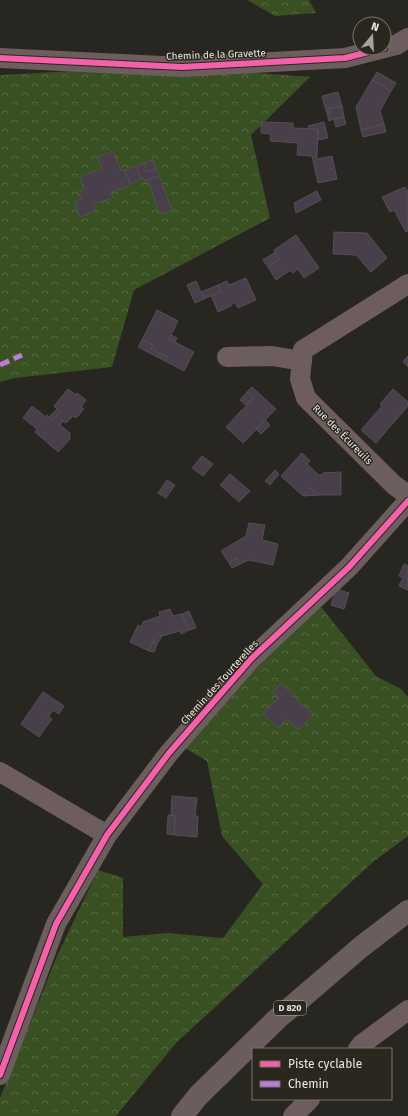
<svg xmlns="http://www.w3.org/2000/svg" width="408" height="1116" viewBox="0 0 408 1116" font-family="'Fira Sans',sans-serif">
	<style>
		.forest { fill: url(#forest-crowns) }
		.building { fill: #493f4a; stroke: #525050 }
		.lines { fill: none; stroke-linecap: round; stroke-linejoin: round }
		.minor { stroke: #6d5d5f; stroke-width: 20 }
		.major { stroke: #6a5d5e; stroke-width: 22 }
		.quiet { stroke: #bd7bd9; stroke-width: 5; stroke-dasharray: 10 5; stroke-linecap: butt }
		.cycleway-casing { stroke: #2a271e; stroke-width: 8 }
		.cycleway { stroke: #f560ab; stroke-width: 6 }
		.labels { text-anchor: middle; stroke-width: 3; stroke-linejoin: round; paint-order: stroke }
		.shield { fill: #2a271e; stroke: #b0aea7; stroke-width: 1 }
		.shield-label { font-size: 9px; font-weight: bold; fill: #eae8e2 }
		.street-label { font-size: 10px; fill: #eae8e2; stroke: #2a271e }
	</style>
	<defs>
		<pattern id="forest-crowns" width="20" height="18" patternUnits="userSpaceOnUse"><rect width="20" height="18" fill="#395023"/><path d="M2 6a3 3 0 1 1 6 0M12 15a3 3 0 1 1 6 0" fill="none" stroke="#566943"/></pattern>
	</defs>
	<rect width="100%" height="100%" fill="#272621"/>
	<g class="forest">
		<polygon points="247,0 309,0 316,13 275,16"/>
		<polygon points="166,66 310,77 251,135 270,218 134,290 112,367 15,378 0,382 0,75"/>
		<polygon points="318,603 376,676 401,689 408,697 408,836 373,862 176,1043 116,1116 0,1116 0,1098 57,956 98,870 123,878 123,937 167,933 223,938 263,884 222,836 207,761 185,748 255,662"/>
	</g>
	<g class="building">
		<polygon points="377,72 396,83 391,91 372,80"/>
		<polygon points="372,80 391,91 380,111 384,124 361,130 356,107"/>
		<polygon points="338,92 342,106 328,109 331,120 329,121 322,96"/>
		<polygon points="342,106 344,117 331,120 328,109"/>
		<polygon points="344,117 346,124 336,127 334,119"/>
		<polygon points="261,122 293,123 293,128 318,129 317,156 317,159 332,156 337,179 318,183 312,156 297,155 298,143 270,141 271,134 261,133"/>
		<polygon points="324,122 328,138 318,140 318,129 309,129 308,126"/>
		<polygon points="384,124 386,132 363,137 361,130"/>
		<polygon points="113,151 121,171 125,170 131,185 110,192 113,198 93,204 95,212 80,217 75,202 81,199 78,192 85,189 80,177 102,169 98,157"/>
		<polygon points="153,160 156,169 147,172 144,163"/>
		<polygon points="144,163 147,172 156,169 159,176 145,181 144,179 141,179 136,166"/>
		<polygon points="136,166 141,179 130,184 125,170"/>
		<polygon points="159,176 172,210 160,214 148,180"/>
		<polygon points="405,187 408,191 408,231 406,232 394,210 390,212 382,197"/>
		<polygon points="317,191 321,200 296,213 294,203"/>
		<polygon points="334,232 367,233 387,258 371,272 356,255 333,254"/>
		<polygon points="296,235 319,268 304,278 298,269 293,273 291,270 276,280 268,267 279,259 274,250"/>
		<polygon points="275,252 279,259 268,267 263,260"/>
		<polygon points="246,278 256,300 238,308 235,302 233,303 231,306 218,312 211,295 221,291 218,285 227,281 229,285"/>
		<polygon points="196,281 204,299 195,303 187,285"/>
		<polygon points="218,285 221,291 204,299 201,292"/>
		<polygon points="157,310 178,321 169,339 194,352 184,371 165,361 167,357 151,349 153,345 142,340"/>
		<polygon points="171,335 177,338 175,342 169,339"/>
		<polygon points="142,340 153,345 151,349 167,357 165,361 138,347"/>
		<polygon points="408,356 408,367 403,361"/>
		<polygon points="252,387 276,409 243,443 226,427 254,397 247,392"/>
		<polygon points="68,389 76,395 77,393 86,400 81,407 84,409 76,418 73,416 66,423 63,421 60,425 70,433 70,439 58,452 35,432 37,429 23,418 32,406 46,417 47,415 53,420 60,412 54,406"/>
		<polygon points="393,389 408,402 408,406 376,443 361,430 382,406 380,404"/>
		<polygon points="247,392 254,397 246,405 240,400"/>
		<polygon points="57,409 60,412 53,420 49,417"/>
		<polygon points="265,420 270,425 261,434 256,429"/>
		<polygon points="302,453 310,461 307,464 320,476 323,473 341,472 341,495 319,495 310,488 303,496 281,476"/>
		<polygon points="202,456 213,464 203,476 192,468"/>
		<polygon points="275,470 279,474 270,485 265,481"/>
		<polygon points="230,474 250,491 239,502 220,485"/>
		<polygon points="167,480 175,485 166,498 158,493"/>
		<polygon points="310,488 319,495 303,496"/>
		<polygon points="249,523 265,525 262,540 278,544 273,565 249,560 240,564 236,558 229,563 221,551 246,536"/>
		<polygon points="236,558 240,564 232,568 229,563"/>
		<polygon points="404,564 408,566 408,590 399,586 403,578 399,576"/>
		<polygon points="336,589 349,593 344,609 331,605"/>
		<polygon points="170,609 173,616 182,614 189,630 181,634 180,631 162,636 160,634 157,635 149,651 130,642 138,625 141,627 143,622 160,616 159,612"/>
		<polygon points="189,611 196,628 189,630 182,614"/>
		<polygon points="160,634 162,636 157,644 154,642 152,643 157,635"/>
		<polygon points="154,642 157,644 154,652 149,651 152,643"/>
		<polygon points="281,683 293,694 292,696 313,714 299,730 286,719 279,728 263,714 275,700 276,701 279,698 273,693"/>
		<polygon points="43,692 64,706 59,714 53,710 48,717 52,719 39,737 21,724"/>
		<polygon points="172,796 197,798 195,816 198,816 197,837 174,835 175,816 171,816"/>
		<polygon points="168,815 175,816 174,835 167,834"/>
	</g>
	<g class="lines">
		<g class="minor">
			<polyline points="384,48 396,45 408,38"/>
			<polyline points="0,58 182,67 345,58 384,48"/>
			<polyline points="408,284 303,350 300,379 306,398 394,485 408,495"/>
			<polyline points="227,357 272,356 302,361"/>
			<polyline points="0,772 107,835"/>
			<polyline points="358,1049 362,1044 408,1010"/>
			<polyline points="0,1075 56,924 107,835 169,753 251,659 349,567 408,501"/>
			<polyline points="293,1116 310,1099"/>
		</g>
		<polyline class="major" points="182,1116 198,1096 277,1019 361,947 408,911"/>
		<polyline class="quiet" points="0,365 22,355"/>
		<g class="cycleway-casing">
			<g id="cycleway">
				<polyline points="0,58 182,67 345,58 384,48"/>
				<polyline points="0,1075 56,924 107,835 169,753 251,659 349,567 408,501"/>
			</g>
		</g>
		<use href="#cycleway" class="cycleway"/>
	</g>
	<g class="labels">
		<rect class="shield" x="274" y="1001" width="32" height="14" rx="3"/>
		<g class="shield-label">
			<text x="290" y="1011">D 820</text>
		</g>
		<g class="street-label">
			<text transform="translate(216 54) rotate(-2)" y="4">Chemin de la Gravette</text>
			<text transform="translate(343 434) rotate(45)" y="4">Rue des Écureuils</text>
			<text transform="translate(219 682) rotate(-48)" y="4">Chemin des Tourterelles</text>
		</g>
	</g>
	<rect x="252" y="1048" width="140" height="52" fill="#2a271e" stroke="#77746c"/>
	<rect x="260" y="1061" width="20" height="6" fill="#f560ab" stroke="#77746c"/>
	<text x="288" y="1068" font-size="12" fill="#eae8e2">Piste cyclable</text>
	<rect x="260" y="1081" width="20" height="6" fill="#bd7bd9" stroke="#77746c"/>
	<text x="288" y="1088" font-size="12" fill="#eae8e2">Chemin</text>
	<g transform="translate(372 36) rotate(18)"><circle r="19" fill="#2a271e" stroke="#77746c"/>
	<path d="M0-3L7 15L0 10L-7 15Z" fill="#a6a49e"/>
	<text y="-6" font-size="11" font-weight="bold" text-anchor="middle" fill="#eae8e2">N</text>
	</g>
</svg>
